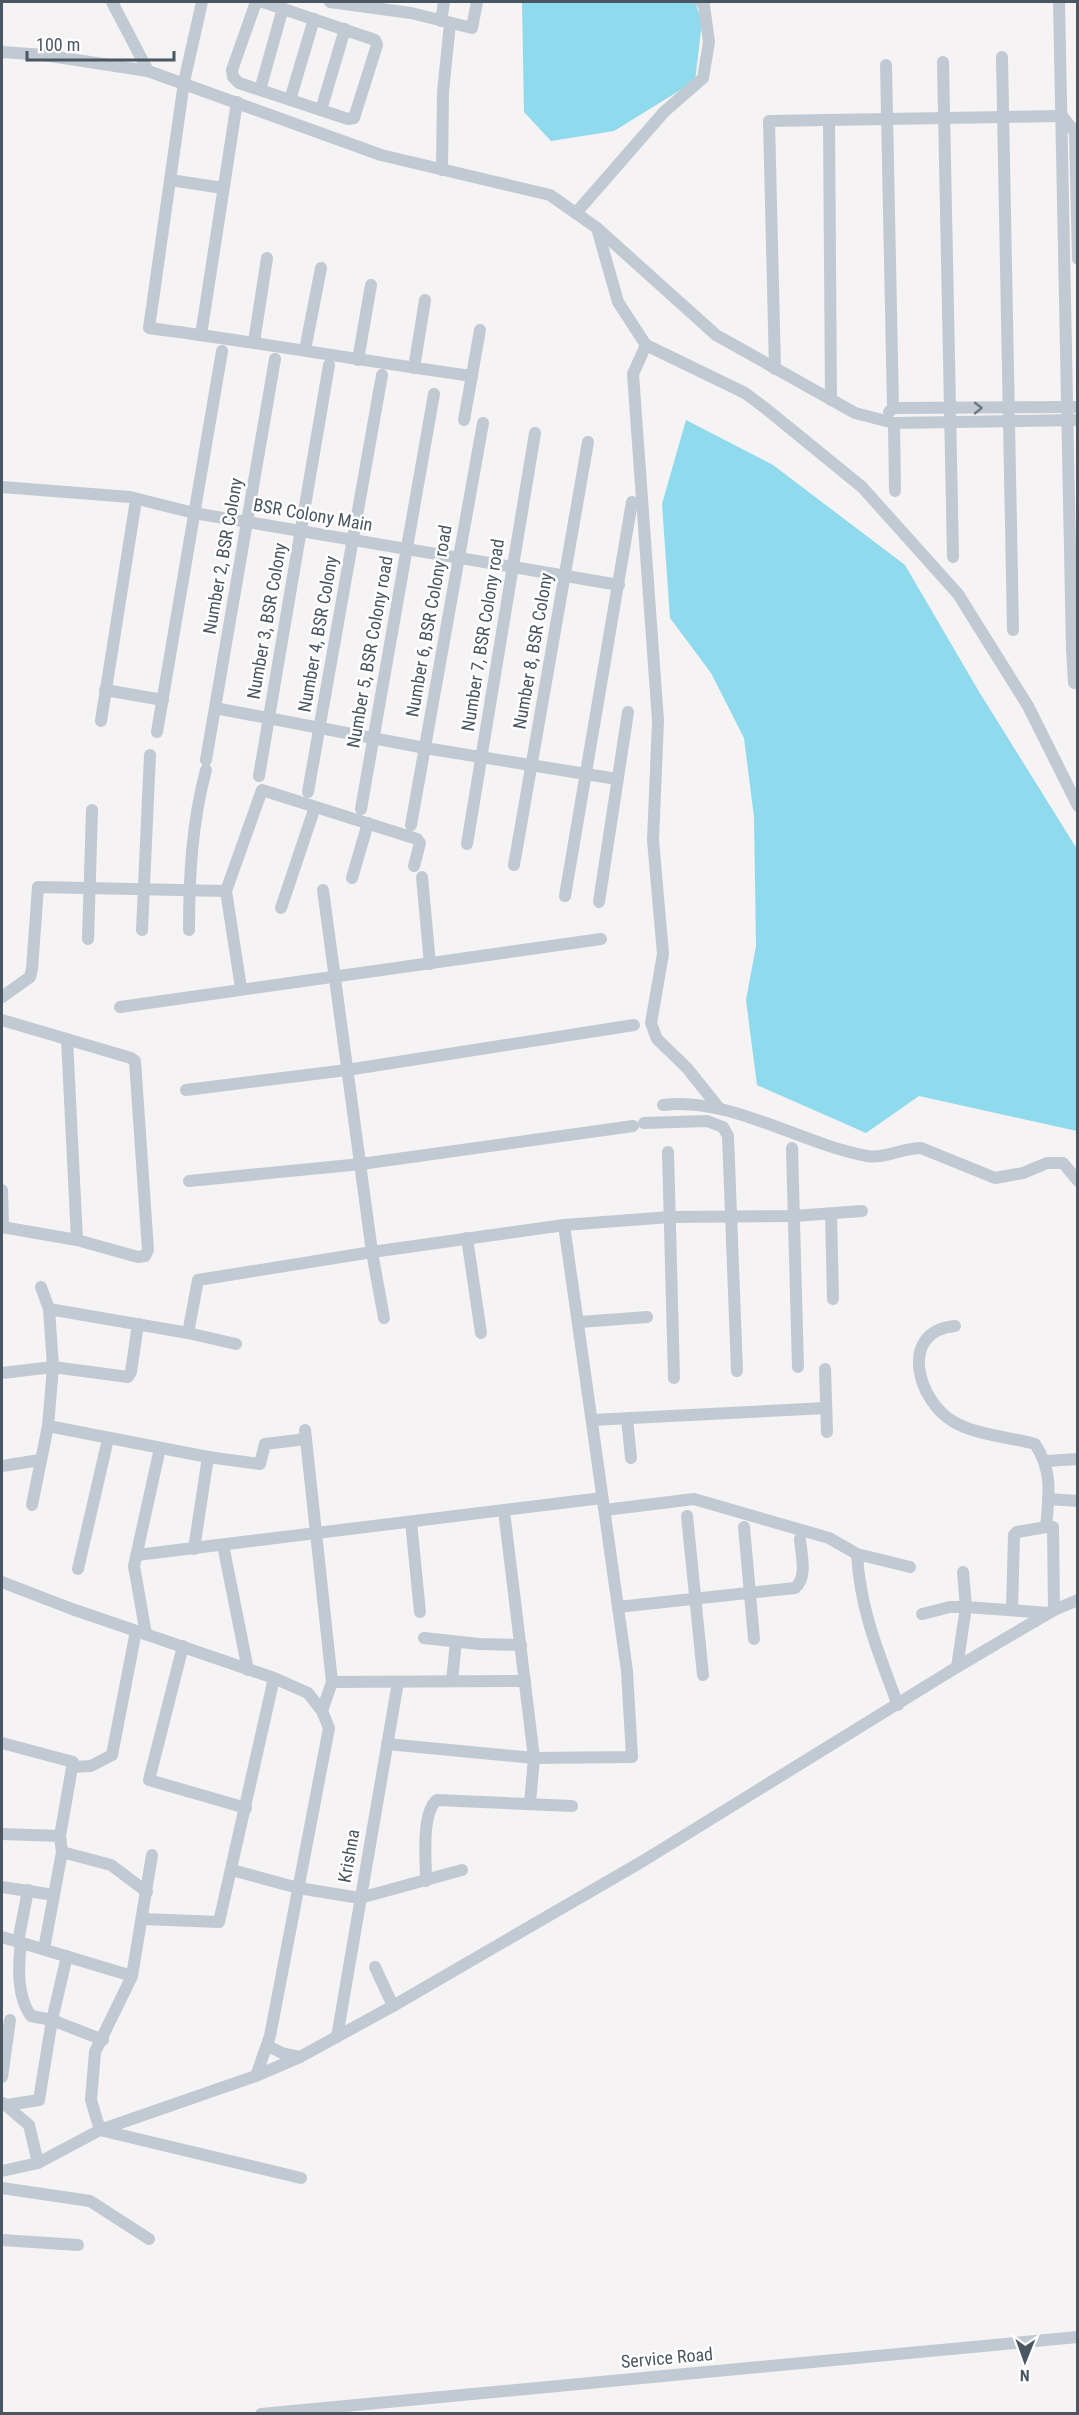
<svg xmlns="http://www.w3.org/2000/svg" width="1079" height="2415" viewBox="0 0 1079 2415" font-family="'Roboto Condensed',sans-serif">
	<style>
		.water { fill: #90daee }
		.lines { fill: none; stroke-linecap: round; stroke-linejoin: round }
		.minor { stroke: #c1cad2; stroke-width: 12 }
		.oneway { stroke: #6e7983 }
		.labels { text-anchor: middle; stroke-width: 5; stroke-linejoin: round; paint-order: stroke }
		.street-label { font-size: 18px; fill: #4a5661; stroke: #fff }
	</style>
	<rect width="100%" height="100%" fill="#f5f3f3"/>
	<g class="water">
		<polygon points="522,2 695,2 702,22 695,81 614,131 551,141 524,112"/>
		<polygon points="686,420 773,465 905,565 978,690 1077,849 1077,1131 919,1096 866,1133 757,1085 746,1000 756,946 754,817 744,738 711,673 670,618 662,504"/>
	</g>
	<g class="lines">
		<g class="minor">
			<polyline points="112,2 148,71"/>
			<path d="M202,2L184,82L149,328C257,342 364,361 472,376"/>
			<polyline points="256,2 232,70 233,77 239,83 348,119 354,118 377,45 375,40 263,2"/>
			<polyline points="330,2 411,13 472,28 477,2"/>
			<polyline points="1059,2 1072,649 1074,683 1078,683"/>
			<polyline points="441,21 444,2"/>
			<polyline points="2,52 44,55 148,71 381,155 550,195 597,228 716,335 855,413 894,423 1078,420"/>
			<polyline points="1002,57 1013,630"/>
			<polyline points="943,62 953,557"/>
			<polyline points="886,65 893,408"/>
			<polyline points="260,90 283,8"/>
			<polyline points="290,100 314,19"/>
			<polyline points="321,110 345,29"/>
			<polyline points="1062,116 1075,132 1078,259"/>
			<polyline points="829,121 831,400"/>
			<polyline points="442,170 443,92 450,23"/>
			<polyline points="170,180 223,188"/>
			<polyline points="576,213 664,112 703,78 709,42 704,5 701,2"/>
			<polyline points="597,228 618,302 646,345 745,393 765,408 862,487 958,594 1028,706 1078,806"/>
			<polyline points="201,335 237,102"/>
			<polyline points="254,342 267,258"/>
			<polyline points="646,345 633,374 658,721 653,840 663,954 651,1023 657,1039 687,1068 719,1108"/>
			<polyline points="305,350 321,268"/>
			<polyline points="358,360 371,285"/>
			<polyline points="414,368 425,300"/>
			<polyline points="775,369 769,121 1062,116"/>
			<polyline points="889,412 893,408 1078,407"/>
			<polyline points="464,420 480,330"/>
			<polyline points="894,423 895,491"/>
			<polyline points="2,487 130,497 194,513 619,585"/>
			<polyline points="105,690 163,700"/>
			<polyline points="215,708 425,748 617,779"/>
			<polyline points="101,721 136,500"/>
			<polyline points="157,732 222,351"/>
			<polyline points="206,760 275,359"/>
			<polyline points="259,776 329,365"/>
			<polyline points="308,792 382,375"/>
			<polyline points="361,809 434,394"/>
			<polyline points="411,825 483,423"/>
			<polyline points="467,844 535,433"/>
			<polyline points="514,865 588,442"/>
			<polyline points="422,877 430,964"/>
			<polyline points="352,878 368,823"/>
			<polyline points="323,890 372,1252 384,1318"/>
			<polyline points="226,891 241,988"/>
			<polyline points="565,896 632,502"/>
			<polyline points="599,902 628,712"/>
			<polyline points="281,908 315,807"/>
			<polyline points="142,930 150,755"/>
			<path d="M189,930C189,876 192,822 206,770"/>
			<polyline points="88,939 92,810"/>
			<polyline points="2,997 30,977 32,969 38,887 226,891 262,790 417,839 420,843 414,866"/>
			<polyline points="120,1007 601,939"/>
			<polyline points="2,1020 131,1058 135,1061 148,1250 145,1256 138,1257 77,1240 2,1227"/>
			<polyline points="67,1039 77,1240"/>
			<polyline points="186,1090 347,1070 634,1025"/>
			<path d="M663,1105C729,1096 801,1144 867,1156C886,1159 902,1148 921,1148L995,1178L1023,1173L1047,1163H1063L1078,1181"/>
			<polyline points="644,1123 707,1121 723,1127 728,1136 737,1371"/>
			<polyline points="792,1148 798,1367"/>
			<polyline points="668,1152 674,1378"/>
			<polyline points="189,1181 361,1164 633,1126"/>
			<polyline points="2,1190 3,1226"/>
			<polyline points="831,1214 833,1299"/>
			<polyline points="467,1238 481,1333"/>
			<polyline points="41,1287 49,1309"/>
			<polyline points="580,1322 647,1317"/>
			<path d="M955,1326C898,1331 917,1401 954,1422C976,1435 1010,1437 1035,1444C1053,1471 1049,1495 1046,1527H1053L1054,1610"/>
			<polyline points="188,1333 198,1280 372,1252 564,1225 670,1217 794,1216 862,1211"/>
			<polyline points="825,1369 827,1432"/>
			<polyline points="2,1373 53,1367 49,1309 188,1333 236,1344"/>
			<polyline points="627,1419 631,1458"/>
			<polyline points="592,1420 826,1408"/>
			<polyline points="48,1426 53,1367 128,1377 131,1372 138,1324"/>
			<polyline points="305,1430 332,1682"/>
			<polyline points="1046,1461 1078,1459"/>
			<polyline points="2,1466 40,1460"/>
			<polyline points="1048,1499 1078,1501"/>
			<polyline points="32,1505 48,1426 208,1457 260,1464 265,1444 306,1439"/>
			<polyline points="605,1510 694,1499 829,1538 857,1554"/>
			<polyline points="504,1511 534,1758 530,1803"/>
			<polyline points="687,1516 703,1675"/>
			<polyline points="411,1522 420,1612"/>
			<polyline points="744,1527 754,1639"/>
			<polyline points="223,1545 248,1670"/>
			<polyline points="194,1549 208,1457"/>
			<polyline points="137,1555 602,1498"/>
			<polyline points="78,1569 108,1439"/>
			<polyline points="963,1572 966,1607 1049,1613"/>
			<polyline points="2,1582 72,1609 274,1678 308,1693 322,1711 329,1728 270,2036 256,2076"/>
			<path d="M618,1607L795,1588C808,1577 801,1554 800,1539"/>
			<polyline points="1012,1609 1014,1535 1017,1532 1046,1527"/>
			<polyline points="922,1614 950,1607 966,1607 957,1667"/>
			<polyline points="146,1634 134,1566 160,1448"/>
			<polyline points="424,1638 479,1644 521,1645"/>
			<polyline points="183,1646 149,1780 246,1808"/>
			<polyline points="452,1681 456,1642"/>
			<path d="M898,1705C879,1654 860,1610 857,1554L910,1567"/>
			<polyline points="322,1711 332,1682 525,1681"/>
			<polyline points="2,1743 73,1762 60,1836"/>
			<polyline points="387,1744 534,1758 632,1757 627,1671 564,1225"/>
			<polyline points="73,1767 91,1766 112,1755 136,1631"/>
			<polyline points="2,1834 60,1836 62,1852 111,1865 147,1892"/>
			<polyline points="152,1855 132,1976 95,2052 91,2100 100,2130 301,2178"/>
			<polyline points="232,1870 298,1888 360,1898 462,1870"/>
			<path d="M426,1881C426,1861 421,1813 437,1800L572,1806"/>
			<polyline points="2,1887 54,1895"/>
			<polyline points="143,1919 219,1922 274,1678"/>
			<polyline points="2,1937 132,1976"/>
			<polyline points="18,1942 28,1890"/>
			<path d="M21,1943C18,1966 17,1997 31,2016L52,2020L103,2040"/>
			<polyline points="44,1949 62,1852"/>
			<polyline points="375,1967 393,2006"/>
			<polyline points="337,2037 398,1682"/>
			<polyline points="268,2046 282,2053 300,2057"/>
			<polyline points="2,2077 10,2020"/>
			<polyline points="3,2103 29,2125 38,2163"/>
			<polyline points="7,2105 39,2100 52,2020 67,1956"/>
			<polyline points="2,2171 38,2163 100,2130 256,2076 300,2057 393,2006 643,1861 957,1667 1054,1610 1078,1600"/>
			<polyline points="2,2188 90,2201 149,2239"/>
			<polyline points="2,2240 78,2245"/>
			<polyline points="261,2414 1078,2337"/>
		</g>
	</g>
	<defs><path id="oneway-chevron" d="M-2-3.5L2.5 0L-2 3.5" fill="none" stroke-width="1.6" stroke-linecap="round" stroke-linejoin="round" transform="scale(1.5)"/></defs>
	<use class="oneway" href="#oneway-chevron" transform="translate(978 408)"/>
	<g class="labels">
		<g class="street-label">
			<text transform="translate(313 515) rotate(10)" y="6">BSR Colony Main</text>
			<text transform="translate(223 556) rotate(-80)" y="6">Number 2, BSR Colony</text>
			<text transform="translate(267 621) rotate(-80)" y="6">Number 3, BSR Colony</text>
			<text transform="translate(429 621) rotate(-80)" y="6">Number 6, BSR Colony road</text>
			<text transform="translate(318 634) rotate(-80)" y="6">Number 4, BSR Colony</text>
			<text transform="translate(483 635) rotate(-81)" y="6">Number 7, BSR Colony road</text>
			<text transform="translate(533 651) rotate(-80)" y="6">Number 8, BSR Colony</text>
			<text transform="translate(370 652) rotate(-80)" y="6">Number 5, BSR Colony road</text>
			<text transform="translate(349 1856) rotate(-80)" y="6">Krishna</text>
			<text transform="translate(667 2358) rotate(-5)" y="6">Service Road</text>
		</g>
	</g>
	<rect width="1079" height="2415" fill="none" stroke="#4a5661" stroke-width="6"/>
	<g transform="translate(1025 2361) rotate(181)" stroke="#ffffff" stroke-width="4.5" paint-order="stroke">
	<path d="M0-4.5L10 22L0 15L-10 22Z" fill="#4a5661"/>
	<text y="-9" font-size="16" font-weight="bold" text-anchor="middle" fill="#4a5661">N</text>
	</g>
	<path d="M27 51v9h147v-9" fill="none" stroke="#4a5661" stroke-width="3"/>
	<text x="36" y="51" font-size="18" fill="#4a5661" stroke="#ffffff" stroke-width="4.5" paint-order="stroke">100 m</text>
</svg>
